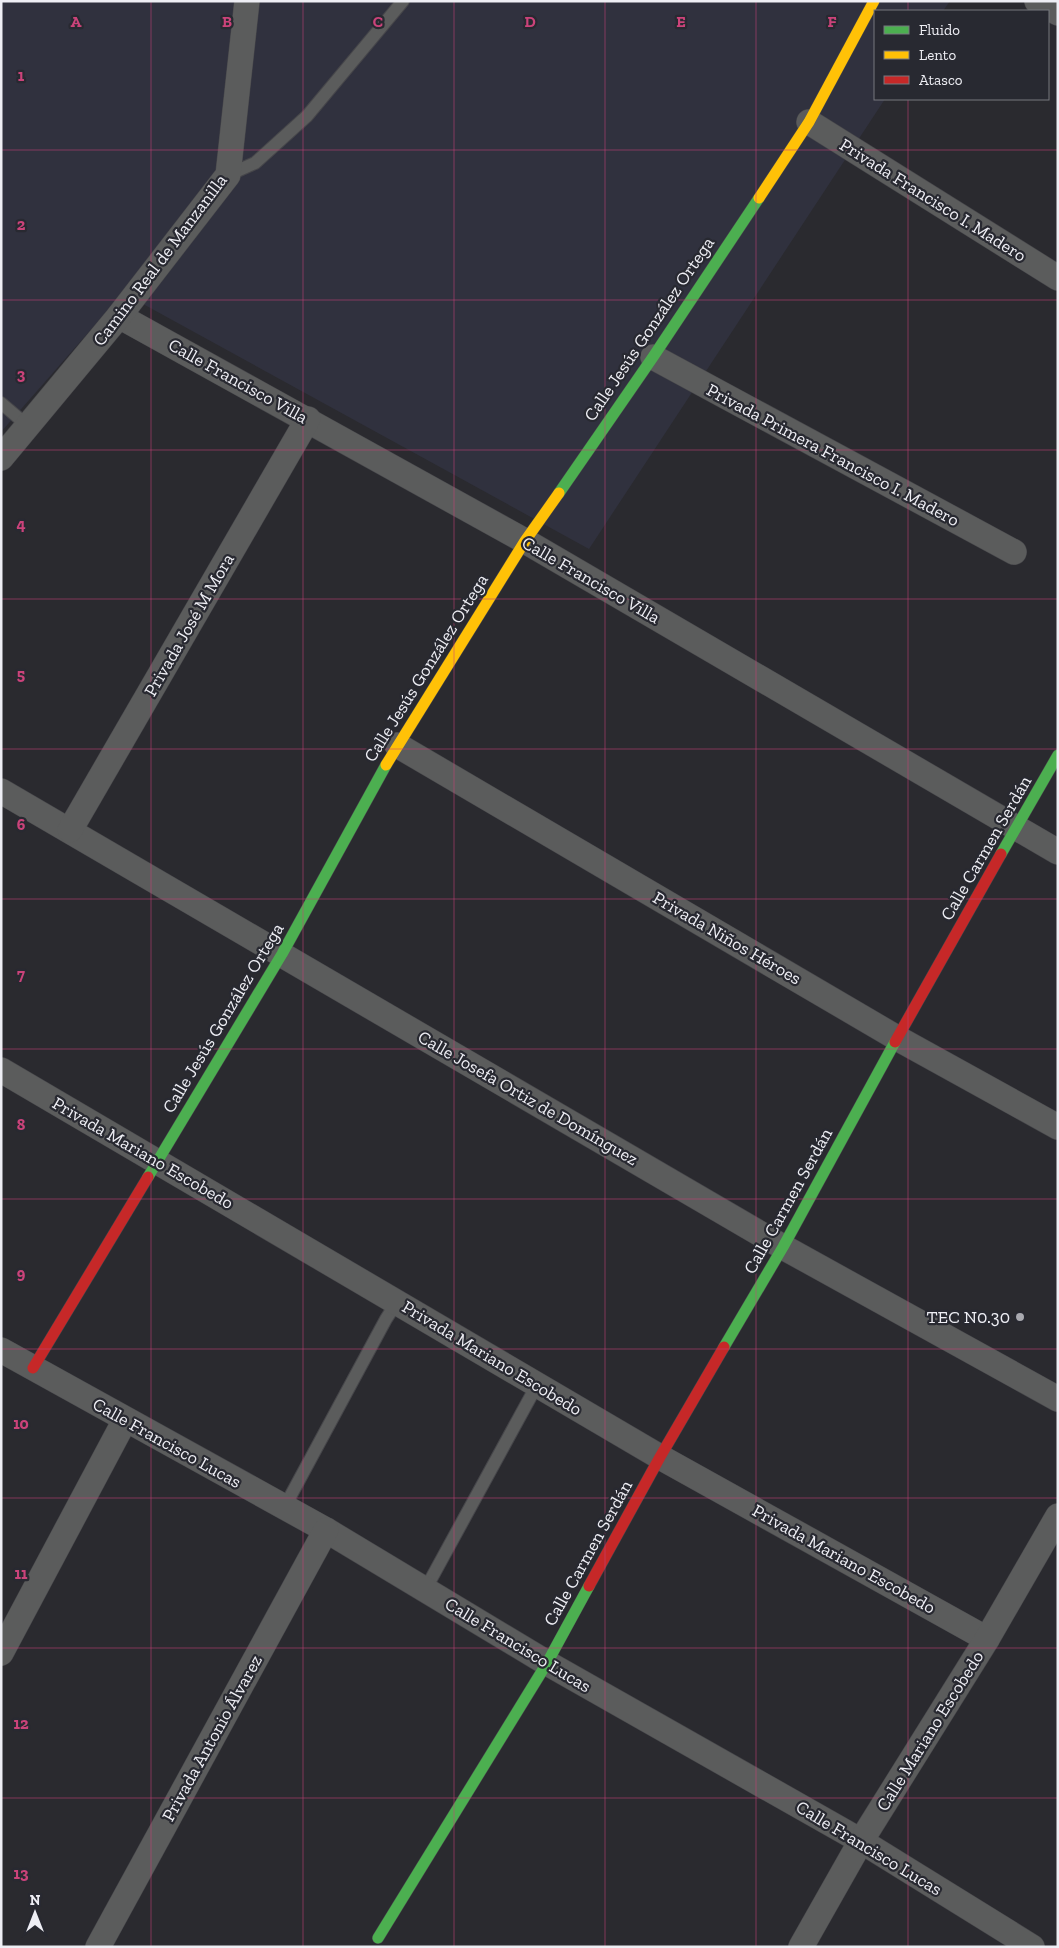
<svg xmlns="http://www.w3.org/2000/svg" width="1059" height="1948" viewBox="0 0 1059 1948" font-family="'Zilla Slab',serif">
	<style>
		.built { fill: #30313e }
		.lines { fill: none; stroke-linecap: round; stroke-linejoin: round }
		.lane-casing { stroke: #46464a; stroke-width: 14 }
		.street-casing { stroke: #46464a; stroke-width: 26 }
		.fast-casing { stroke: #46464a; stroke-width: 12 }
		.slow-casing { stroke: #46464a; stroke-width: 12 }
		.jam-casing { stroke: #46464a; stroke-width: 12 }
		.lane { stroke: #5b5c5c; stroke-width: 12 }
		.street { stroke: #5b5c5c; stroke-width: 25 }
		.fast { stroke: #4caf50; stroke-width: 11 }
		.slow { stroke: #ffc107; stroke-width: 11 }
		.jam { stroke: #c62828; stroke-width: 11 }
		.grid { fill: none; stroke: #cb437a; stroke-width: 1; stroke-opacity: 0.55 }
		.poi-dot { fill: #a9a9af; stroke: #282931; stroke-width: 2 }
		.labels { text-anchor: middle; stroke-width: 4.5; stroke-linejoin: round; paint-order: stroke }
		.street-label { font-size: 18px; fill: #eeeef4; stroke: #282931 }
		.poi-label { font-size: 18px; fill: #eeeef4; stroke: #282931; text-anchor: end }
		.grid-label { font-size: 16px; text-anchor: middle; font-weight: bold; fill: #cb437a; stroke: #282931; stroke-width: 4.5; stroke-linejoin: round; paint-order: stroke }
	</style>
	<rect width="100%" height="100%" fill="#2a2a2f"/>
	<polygon class="built" points="1,1 950,1 943,11 875,11 875,99 885,99 589,549 123,293 1,432"/>
	<g class="lines">
		<g class="lane-casing">
			<g id="lane">
				<polyline points="228,175 255,163 307,116 403,1"/>
				<polyline points="1,403 28,426"/>
				<polyline points="284,1508 386,1319 397,1302"/>
				<polyline points="425,1590 537,1385"/>
			</g>
		</g>
		<g class="street-casing">
			<g id="street">
				<polyline points="1037,1 1058,13"/>
				<polyline points="809,122 1058,278"/>
				<polyline points="119,316 525,541 1058,852"/>
				<polyline points="653,357 1014,552"/>
				<polyline points="1,458 119,316 228,175 247,1"/>
				<polyline points="397,745 897,1038 1058,1127"/>
				<polyline points="1,791 783,1247 1058,1399"/>
				<polyline points="70,830 308,419"/>
				<polyline points="1,1070 660,1457 987,1639"/>
				<polyline points="1,1350 326,1530 547,1663 861,1841 1032,1947"/>
				<polyline points="1,1653 125,1420"/>
				<polyline points="98,1947 326,1530"/>
				<polyline points="801,1947 861,1841 987,1639 1058,1516"/>
			</g>
		</g>
		<g class="fast-casing">
			<g id="fast">
				<polyline points="559,493 653,357 759,198"/>
				<polyline points="1001,854 1058,755"/>
				<polyline points="148,1177 282,954 386,765"/>
				<polyline points="724,1347 783,1247 895,1042"/>
				<polyline points="378,1938 547,1663 589,1586"/>
			</g>
		</g>
		<g class="slow-casing">
			<g id="slow">
				<polyline points="759,198 809,122 874,1"/>
				<polyline points="386,765 525,541 559,493"/>
			</g>
		</g>
		<g class="jam-casing">
			<g id="jam">
				<polyline points="895,1042 1001,854"/>
				<polyline points="33,1368 148,1177"/>
				<polyline points="589,1586 660,1457 724,1347"/>
			</g>
		</g>
		<use href="#lane" class="lane"/>
		<use href="#street" class="street"/>
		<use href="#fast" class="fast"/>
		<use href="#slow" class="slow"/>
		<use href="#jam" class="jam"/>
	</g>
	<path class="grid" d="M151,1V1947M303,1V1947M454,1V1947M605,1V1947M756,1V1947M908,1V11M908,99V1947M1,150H1058M1,300H1058M1,450H1058M1,599H1058M1,749H1058M1,899H1058M1,1049H1058M1,1199H1058M1,1349H1058M1,1498H1058M1,1648H1058M1,1798H1058"/>
	<circle class="poi-dot" cx="1020" cy="1317" r="5"/>
	<g class="labels">
		<g class="street-label">
			<text transform="translate(933 200) rotate(32)" y="6">Privada Francisco I. Madero</text>
			<text transform="translate(160 260) rotate(-53)" y="6">Camino Real de Manzanilla</text>
			<text transform="translate(649 329) rotate(-56)" y="6">Calle Jesús González Ortega</text>
			<text transform="translate(238 381) rotate(29)" y="6">Calle Francisco Villa</text>
			<text transform="translate(833 455) rotate(28)" y="6">Privada Primera Francisco I. Madero</text>
			<text transform="translate(591 580) rotate(30)" y="6">Calle Francisco Villa</text>
			<text transform="translate(189 625) rotate(-60)" y="6">Privada José M Mora</text>
			<text transform="translate(426 668) rotate(-58)" y="6">Calle Jesús González Ortega</text>
			<text transform="translate(986 848) rotate(-60)" y="6">Calle Carmen Serdán</text>
			<text transform="translate(727 938) rotate(30)" y="6">Privada Niños Héroes</text>
			<text transform="translate(223 1018) rotate(-59)" y="6">Calle Jesús González Ortega</text>
			<text transform="translate(528 1098) rotate(30)" y="6">Calle Josefa Ortiz de Domínguez</text>
			<text transform="translate(143 1153) rotate(30)" y="6">Privada Mariano Escobedo</text>
			<text transform="translate(788 1201) rotate(-61)" y="6">Calle Carmen Serdán</text>
			<text transform="translate(492 1358) rotate(31)" y="6">Privada Mariano Escobedo</text>
			<text transform="translate(167 1443) rotate(29)" y="6">Calle Francisco Lucas</text>
			<text transform="translate(588 1553) rotate(-61)" y="6">Calle Carmen Serdán</text>
			<text transform="translate(844 1559) rotate(29)" y="6">Privada Mariano Escobedo</text>
			<text transform="translate(518 1645) rotate(31)" y="6">Calle Francisco Lucas</text>
			<text transform="translate(930 1731) rotate(-58)" y="6">Calle Mariano Escobedo</text>
			<text transform="translate(212 1738) rotate(-61)" y="6">Privada Antonio Álvarez</text>
			<text transform="translate(869 1848) rotate(31)" y="6">Calle Francisco Lucas</text>
		</g>
		<g class="poi-label">
			<text x="1010" y="1323">TEC N0.30</text>
		</g>
	</g>
	<g class="grid-label">
		<text x="76" y="27">A</text>
		<text x="227" y="27">B</text>
		<text x="378" y="27">C</text>
		<text x="530" y="27">D</text>
		<text x="681" y="27">E</text>
		<text x="832" y="27">F</text>
		<text x="21" y="81">1</text>
		<text x="21" y="230">2</text>
		<text x="21" y="380">3</text>
		<text x="21" y="530">4</text>
		<text x="21" y="680">5</text>
		<text x="21" y="830">6</text>
		<text x="21" y="980">7</text>
		<text x="21" y="1130">8</text>
		<text x="21" y="1279">9</text>
		<text x="21" y="1429">10</text>
		<text x="21" y="1579">11</text>
		<text x="21" y="1729">12</text>
		<text x="21" y="1879">13</text>
	</g>
	<rect width="1059" height="1948" fill="none" stroke="#eeeef4" stroke-width="5"/>
	<rect x="874" y="10" width="175" height="90" fill="#282931" stroke="#77787f"/>
	<rect x="884" y="26" width="25" height="8" fill="#4caf50" stroke="#77787f"/>
	<text x="919" y="35" font-size="15" fill="#eeeef4">Fluido</text>
	<rect x="884" y="51" width="25" height="8" fill="#ffc107" stroke="#77787f"/>
	<text x="919" y="60" font-size="15" fill="#eeeef4">Lento</text>
	<rect x="884" y="76" width="25" height="8" fill="#c62828" stroke="#77787f"/>
	<text x="919" y="85" font-size="15" fill="#eeeef4">Atasco</text>
	<g transform="translate(35 1913)" stroke="#282931" stroke-width="4" paint-order="stroke">
	<path d="M0-4L9 19L0 12L-9 19Z" fill="#eeeef4"/>
	<text y="-8" font-size="14" font-weight="bold" text-anchor="middle" fill="#eeeef4">N</text>
	</g>
</svg>
